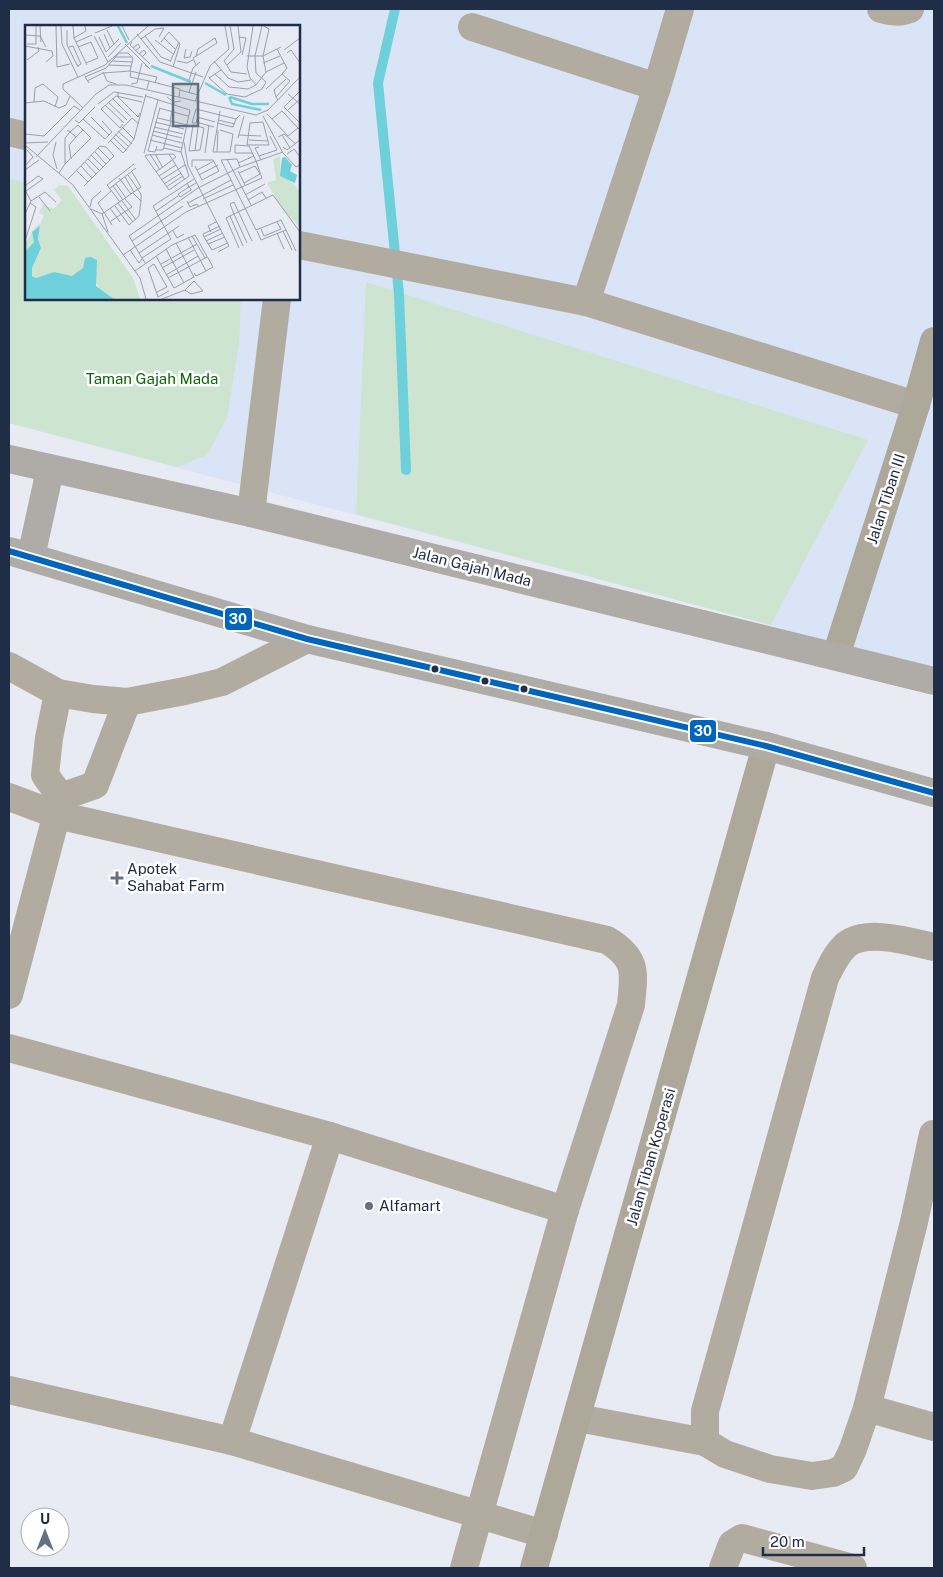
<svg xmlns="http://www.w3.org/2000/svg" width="943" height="1577" viewBox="0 0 943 1577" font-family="'Public Sans',sans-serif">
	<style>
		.built { fill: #dae4f7; fill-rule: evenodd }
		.park { fill: #cde5d0 }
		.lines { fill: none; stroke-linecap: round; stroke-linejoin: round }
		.stream { stroke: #6ed0da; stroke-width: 10 }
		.street { stroke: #b2aba0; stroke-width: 28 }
		.secondary { stroke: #aea89a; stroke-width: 28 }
		.highway { stroke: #afaba6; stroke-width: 28 }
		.bus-1-casing { stroke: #fff; stroke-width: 10 }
		.bus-1 { stroke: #0065bd; stroke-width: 6 }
		.bus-dot { fill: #202d47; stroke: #fff; stroke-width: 2 }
		.poi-dot { fill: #667083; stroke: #fff; stroke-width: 2 }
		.labels { text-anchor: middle; stroke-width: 5; stroke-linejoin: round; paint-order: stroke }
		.park-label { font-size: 15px; fill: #0c670b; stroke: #fff }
		.street-label { font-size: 15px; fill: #202d47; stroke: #fff }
		.poi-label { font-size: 15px; fill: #202d47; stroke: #fff; text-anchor: start }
		.inset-river { fill: none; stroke: #6ed0da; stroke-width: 2.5 }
		.inset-road { fill: none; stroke: #989fae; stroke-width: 1 }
		.view { fill: #667083; fill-opacity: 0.15; stroke: #667083; stroke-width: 2.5 }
		.inset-edge { fill: none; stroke: #202d47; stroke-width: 2.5 }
		.line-badge { stroke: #fff; stroke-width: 2 }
		.badge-label { font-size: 14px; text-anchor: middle; font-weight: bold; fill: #fff }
	</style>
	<rect width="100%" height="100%" fill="#e8ebf3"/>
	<path class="built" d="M9,9H934V676L771,625L9,423ZM26,26H299V299H26Z"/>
	<g class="park">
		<polygon points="9,178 26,183 26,299 241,299 239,344 227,418 207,455 177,467 9,423"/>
		<polygon points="366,282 868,440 771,625 356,514"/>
	</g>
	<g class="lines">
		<polyline class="stream" points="395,9 378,83 399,294 406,470"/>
		<g class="street">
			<path d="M881,9C892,12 900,13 910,9"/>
			<polyline points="472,27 657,87"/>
			<polyline points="9,132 26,136"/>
			<polyline points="299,245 586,302 916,405"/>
			<polyline points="586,302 657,87 680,9"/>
			<polyline points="251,513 277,299"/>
			<polyline points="9,666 58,693 93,699 127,702 185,691 222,682 307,639"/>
			<polyline points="58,693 49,738 45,775 61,797"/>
			<path d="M9,797L57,815L607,940C638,959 634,972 631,1005L565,1210L464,1568"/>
			<polyline points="61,797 95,785 127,702"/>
			<polyline points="9,995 61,798"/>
			<polyline points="9,1048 330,1136 565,1210"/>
			<path d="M933,1134L914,1222L867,1408L853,1449L844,1468L833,1473L812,1476L770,1469L725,1454L705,1442V1411L825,978C831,966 836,954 846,945C867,928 911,942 934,947"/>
			<polyline points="9,1390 232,1441 544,1534"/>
			<polyline points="867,1408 934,1427"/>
			<polyline points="578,1418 705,1442"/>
			<polyline points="232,1441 330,1136"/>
			<polyline points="723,1568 732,1544 742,1538 853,1568"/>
		</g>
		<g class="secondary">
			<polyline points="836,656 916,405 934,341"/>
			<polyline points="534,1568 766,746"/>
		</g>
		<g class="highway">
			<polyline points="9,459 251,513 934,681"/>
			<polyline points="9,551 307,639 766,746 934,793"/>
			<polyline points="31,557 50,470"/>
		</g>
		<g class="bus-1-casing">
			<polyline id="bus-1" points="9,551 307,639 766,746 934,793"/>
		</g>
		<use href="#bus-1" class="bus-1"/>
	</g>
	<g class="bus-dot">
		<circle cx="435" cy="669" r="4.5"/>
		<circle cx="485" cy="681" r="4.5"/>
		<circle cx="524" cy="689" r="4.5"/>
	</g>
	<g class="poi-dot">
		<path d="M114.5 870.5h5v5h5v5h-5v5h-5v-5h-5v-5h5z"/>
		<circle cx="369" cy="1206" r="5"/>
	</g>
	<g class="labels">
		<g class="park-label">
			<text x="152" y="384">Taman Gajah Mada</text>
		</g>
		<g class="street-label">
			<text transform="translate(886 499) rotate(-72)" y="5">Jalan Tiban III</text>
			<text transform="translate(472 567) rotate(14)" y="5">Jalan Gajah Mada</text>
			<text transform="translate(651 1157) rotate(-74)" y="5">Jalan Tiban Koperasi</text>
		</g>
		<g class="poi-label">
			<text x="127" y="874">Apotek<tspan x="127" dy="17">Sahabat Farm</tspan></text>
			<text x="379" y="1211">Alfamart</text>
		</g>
	</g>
	<g transform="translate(25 25)">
		<rect width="275" height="275" fill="#e8ebf3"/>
		<path d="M255,131L256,152L265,154L275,167V202L257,183L242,158L251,155L248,134Z" fill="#cde5d0"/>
		<path d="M34,160L43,161L108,253L115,274H89L75,264L70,256L72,240L60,233L58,243L47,251L29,247L11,253L7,250V243L16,223L13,214L15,202L7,207L9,217L0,227V220L9,203L16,198L19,190L14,188L18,179L28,184L37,175L29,165Z" fill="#cde5d0"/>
		<path d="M260,132L267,140L265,146L272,150L270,158L255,151L257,133ZM15,201L13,214L16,223L7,243V251L11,253L29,247L47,251L58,243L60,233L66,232L72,235L71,261L89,274H0V227L9,217L7,207Z" fill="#6ed0da"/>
		<path class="inset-river" d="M93,1L102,18M126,41L166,57M180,58L201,70M204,72L207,79L236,85M205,72L227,79H244"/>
		<path class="inset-road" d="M15,1L16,17M31,1L32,42L45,39M36,1L37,19L53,52M48,1L49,13L62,40M97,1L104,15M205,1L209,24L199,36L206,47L222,49M228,1L222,42L225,53L231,60M239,1L244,4L238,31L241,47M42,5V20L53,42M82,5L89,19M70,8L87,1M79,9L85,23M112,9L135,37L178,52M0,10L15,11L21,22M69,11L83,37M120,11L136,32L146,36M74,12L81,27L94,14M214,12L221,13L217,30M49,13L61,6L60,1M139,13L150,24M116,14L130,4L139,3L134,12M130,15L148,29M51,17L67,10M107,17L105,20L125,39M136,17L144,7L155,19L148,42M2,19H11V1M100,19L125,44L120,40M0,21L27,26L28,31L21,37M44,22L48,21L56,39L53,41M53,22L66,17L73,33L61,38M108,23L113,19L115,22L110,26M161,24L159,33L165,32L167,26M252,24L262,43L257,49L265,56L251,72L253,75M259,25L275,13M262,28L266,25L275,38M114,29L119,25L121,28L117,32M222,31H238L256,22M83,32L96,18M89,32H107M2,35L14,26L13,22M87,36L108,37M152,36L162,38L168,35M189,36L203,53L213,57L226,55M145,37L154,17M238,38L255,31M84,40L106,41M171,40L168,33L192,18L190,13L173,24L171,31M202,40L216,27L213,1M196,45L184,53L202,69L220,72L237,64L241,57L231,48L230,31L237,1M105,46L132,52L130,58M106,46L105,52L124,56M78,47L82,56L91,59M190,49L204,62L223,64L231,60L241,47L259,38M164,55L168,43L175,37M62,56L78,48M64,58L60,52L81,43L94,28H103L108,33L105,46L78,48M106,59L112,58L117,38M122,64L124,56L155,64L154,72M241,64L257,49M155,65L173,70M275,66L259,82L275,98M93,67V72L113,92L115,88M164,67L171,47M263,69L275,79M121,71L165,85L156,127L164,151L144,165L120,131L121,130L148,129L151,132L131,147M142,72L149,77L156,76M251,72L249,65L261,54M87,73L106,92M170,76L185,41L204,24L200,1M9,77L10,63L18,59L33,72L30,82M83,77L102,95M0,78L19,76L34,83L41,80L45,71M73,79L89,67L118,72M80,80L99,98M58,83L38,64V59L80,40L123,1M134,83L163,91M263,85L275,74M173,89L171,98H167L171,84L211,94L215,90M242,89L263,111L273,103M238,91L258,128L271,142L275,140M66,92L84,110M172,92L190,97M133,93L162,100M58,94L80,114L87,107L77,96M247,94L257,86L275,105M50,95L54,98L70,82M193,95L210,99M145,96L149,77M130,97L159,104M171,97L189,102M238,97L244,120H222L225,98ZM192,98L208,102L211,94M98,99L95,103L76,84L91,71L117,77M168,100L179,103L175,125L164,126ZM97,102L109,114M129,102L158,109M195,105L208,109L205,127H188L195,86M93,106L107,119M128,106L157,113M0,109L19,111L49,81L55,85M90,109L104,122M127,110L157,118M214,110L236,111M257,110L265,123M245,111L252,125M88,112L101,125M253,112L259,109L271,119M213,113L219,91M85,115L98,128L101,125M125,115L157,123M224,115L243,116M31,117L28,130L32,144M159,117L163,141L204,221L193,227M0,118L23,117M83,118L107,93L114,99M0,120L48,160L115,253L121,274M132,121L130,127L123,126L135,83M234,122L230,123L236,135M258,122L262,125L275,115M73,123L85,135M139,123L156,127M101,125L109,114L121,69M131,125H138L146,96M170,126L173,102M70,127L81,139M192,127L193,105M119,128L133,75M180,128L184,100M227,128H210V120L224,121L231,136M125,129L135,145M130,129L138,143M144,129L160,155M262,129L269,124L275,132M66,130L78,142M234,131L252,125M11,132L71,69L84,60H101L231,90L243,85L275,52M46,134L44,120L51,112M63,134L74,145M202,134L226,180M60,137L71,149M213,138L229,131M40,139L66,113L53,100L45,107L42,105M0,141L8,132L2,125M56,141L67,153M167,142V135H188L194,146L177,155L170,141M215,142L212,134L196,135L231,205L256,195L261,205L236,215L232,206M0,145L14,135M172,145L189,136M52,146L63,157M213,146L220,160M34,148L40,139V113L45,107L51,112L58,105M214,148L230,141L235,149L219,158M103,150L116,169V176L108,168M174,150L193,140M134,151L151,140M100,152L109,167M94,153L106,169M43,154L75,121L81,122L89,131L59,161M136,155L160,140M162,158L164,162L166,164V165L155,172L153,169L164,162L166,161L171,158M91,159L101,173M139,159L156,148M0,161L13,151L18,154M88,161L98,175M141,162L158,151M84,164L111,143M0,165L6,176L0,189M1,166L18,154M86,166L73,178L87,200M220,170L240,159M14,172L25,186M178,174L208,160M223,175L237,167L241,173M6,176L20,167L31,177M97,176L111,195M162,176L165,182L172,179L174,182M95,177L82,160L109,139M93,178L108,197M163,178L206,155M90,181L104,200L114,191L116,176M65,182L67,174L76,166M85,183L95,197M66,184L77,189L83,207M131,186L153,171M77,189L116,162L107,147M209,189L205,179L209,177L227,216M209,189L201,193L214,223M205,191L218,221M86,196L107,182L100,174M195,201L178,209L179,212L187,225L203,218M236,204L239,211L256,204L252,197M261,205L271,226M148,206L152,213L159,209M258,206L267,225M186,207L183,201L191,197M252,208L259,224M167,211L180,233M163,212L181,246L171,251L169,248M179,212L196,204M0,216L11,182L5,178M107,216L158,181M181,216L198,208M222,218L209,189L248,170L275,207M183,219L200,212M141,224L159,258M105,225L114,238L117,234M114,228L154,201M98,230L161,187L237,153L231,136M131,231L149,263L169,252L151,218M117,233L146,214L128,181L169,154M120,238L104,211L173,163L215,142L258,127M136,239L172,219M137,243L169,225M110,246L147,220L170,210L188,242L181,246M141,250L173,231M143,253L182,232M132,267L142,262L129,239L123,243L133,272L144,266M137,274L160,265L166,269L178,266L169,256L160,265"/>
		<path class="view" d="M148,59H173V101H148Z"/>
		<rect width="275" height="275" class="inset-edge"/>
	</g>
	<g class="line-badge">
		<rect x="224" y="607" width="29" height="24" rx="5" fill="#0065bd"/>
		<rect x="689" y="719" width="28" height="24" rx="5" fill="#0065bd"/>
	</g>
	<g class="badge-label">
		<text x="238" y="624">30</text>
		<text x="703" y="736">30</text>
	</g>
	<rect width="943" height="1577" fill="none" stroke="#202d47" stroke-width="20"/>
	<g transform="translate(45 1532)"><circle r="24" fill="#ffffff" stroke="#a6abb5"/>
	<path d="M0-4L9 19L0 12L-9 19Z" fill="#667083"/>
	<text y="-8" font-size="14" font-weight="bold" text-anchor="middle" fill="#202d47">U</text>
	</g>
	<path d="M763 1547v8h101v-8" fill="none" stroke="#202d47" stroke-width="2.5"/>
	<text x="770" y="1547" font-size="15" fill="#202d47" stroke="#ffffff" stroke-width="4" paint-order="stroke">20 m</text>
</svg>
